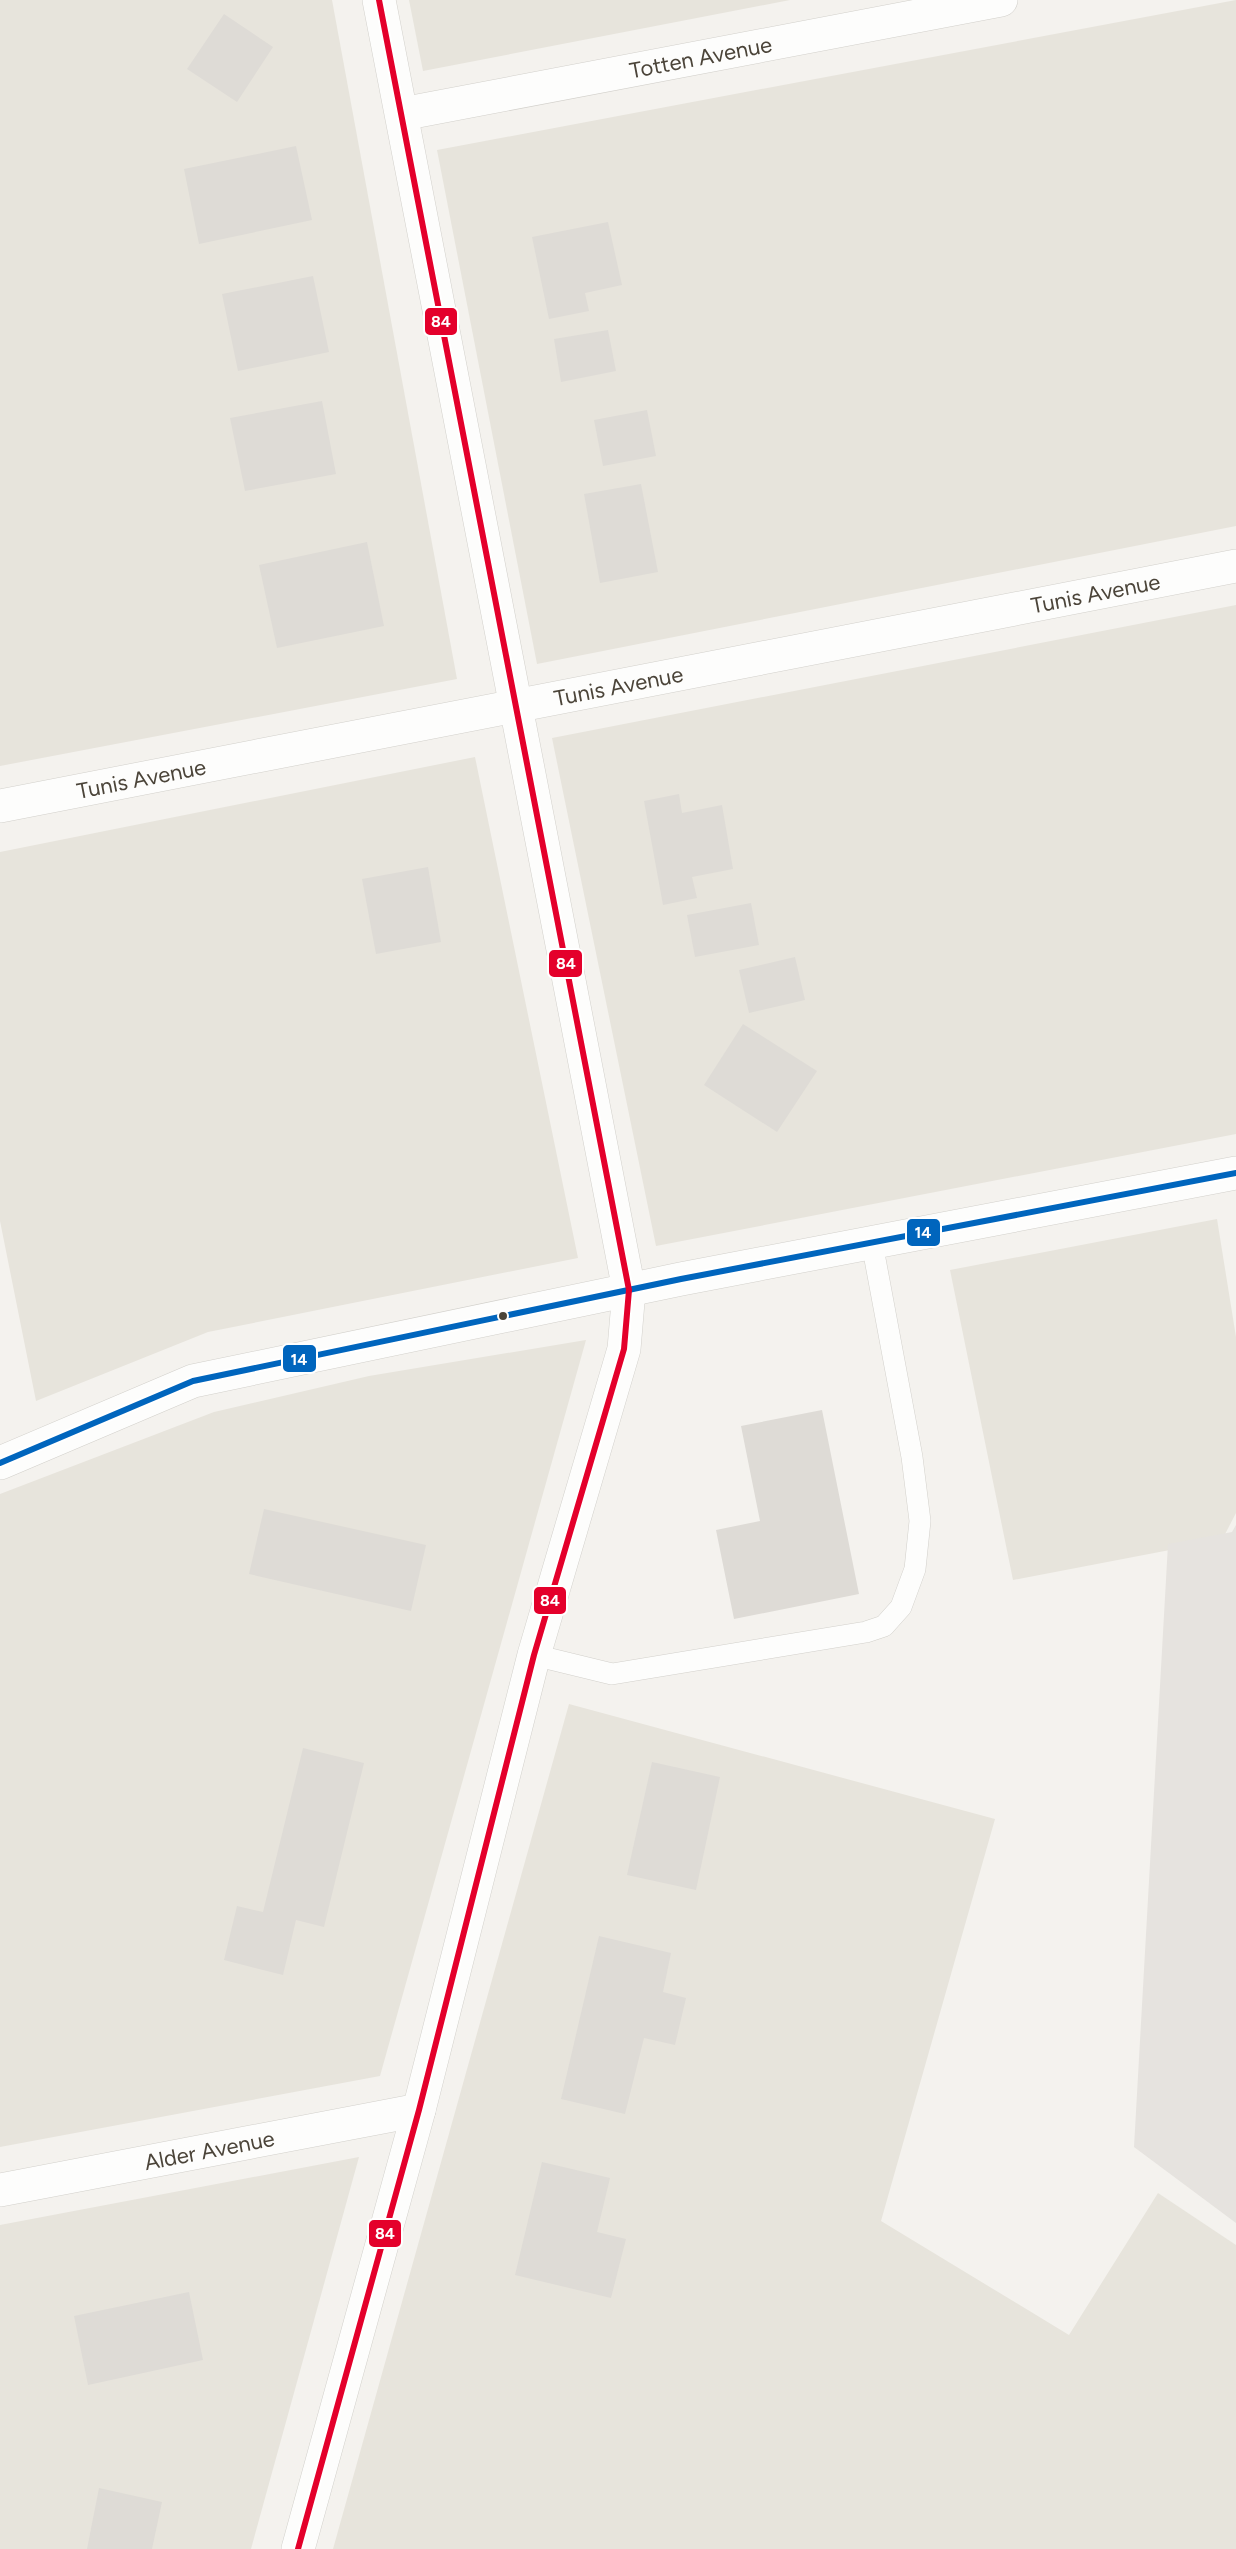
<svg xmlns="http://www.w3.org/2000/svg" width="1236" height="2549" viewBox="0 0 1236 2549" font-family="Figtree,sans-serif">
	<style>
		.residential { fill: #e7e4dc }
		.parking { fill: #e6e3df }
		.building { fill: #dedbd6 }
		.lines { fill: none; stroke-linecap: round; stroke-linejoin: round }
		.service-casing { stroke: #d2d0cb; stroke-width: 22 }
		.minor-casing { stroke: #d2d0cb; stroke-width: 34 }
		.tertiary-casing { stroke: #d2d0cb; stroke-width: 34 }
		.service { stroke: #fdfdfc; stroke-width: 21 }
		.minor { stroke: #fdfdfc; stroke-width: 33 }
		.tertiary { stroke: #fdfdfc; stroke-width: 33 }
		.bus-1-casing { stroke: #fff; stroke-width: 10 }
		.bus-2-casing { stroke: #fff; stroke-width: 10 }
		.bus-1 { stroke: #0065bd; stroke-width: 6 }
		.bus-2 { stroke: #e4002b; stroke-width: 6 }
		.bus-dot { fill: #4b4439; stroke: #fff; stroke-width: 2 }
		.labels { text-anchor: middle; stroke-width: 4.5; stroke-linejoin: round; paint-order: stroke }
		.street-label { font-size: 22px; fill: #4b4439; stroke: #fff }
		.line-badge { stroke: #fff; stroke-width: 2 }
		.badge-label { font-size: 16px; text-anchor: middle; font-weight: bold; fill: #fff }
	</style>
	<rect width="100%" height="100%" fill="#f4f2ee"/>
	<g class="residential">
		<polygon points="0,0 332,0 457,679 0,766"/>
		<polygon points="409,0 790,0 423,71"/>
		<polygon points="1236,0 1236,526 537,664 437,150"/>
		<polygon points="1236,605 1236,1134 656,1246 552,738"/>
		<polygon points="475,757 578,1258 208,1332 36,1401 0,1221 0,852"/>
		<polygon points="1217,1219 1236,1337 1236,1513 1222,1540 1013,1580 950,1270"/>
		<polygon points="586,1340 380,2076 0,2147 0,1494 214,1412 369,1376"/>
		<polygon points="569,1704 995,1819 881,2221 1069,2335 1158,2193 1236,2245 1236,2549 333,2549"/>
		<polygon points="359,2157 251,2549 0,2549 0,2225"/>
	</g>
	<polygon class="parking" points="1236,1525 1236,2223 1134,2147 1168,1544 1232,1532"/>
	<g class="building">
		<polygon points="224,14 273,47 237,102 187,69"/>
		<polygon points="296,146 312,220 199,244 184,169"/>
		<polygon points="608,222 622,285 585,293 589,311 549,319 532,237"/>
		<polygon points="313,276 329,352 238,371 222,294"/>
		<polygon points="608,330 616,371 561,382 554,339"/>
		<polygon points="322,401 336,474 245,491 230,418"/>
		<polygon points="647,410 656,456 603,466 594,420"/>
		<polygon points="641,484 658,572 600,583 584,494"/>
		<polygon points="367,542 384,626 277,648 259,565"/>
		<polygon points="679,794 682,813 722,805 733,869 692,877 697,898 663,905 644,801"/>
		<polygon points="428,867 441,942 376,954 362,879"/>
		<polygon points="751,903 759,945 695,957 687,915"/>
		<polygon points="795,957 805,1000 749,1013 739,970"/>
		<polygon points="743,1024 817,1071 777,1132 704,1085"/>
		<polygon points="822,1410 859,1594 734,1619 716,1530 760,1521 741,1426"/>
		<polygon points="264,1509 426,1545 411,1611 249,1574"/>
		<polygon points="303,1748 364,1763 324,1927 296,1920 283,1975 224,1960 237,1906 263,1912"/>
		<polygon points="652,1762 720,1777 696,1890 627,1875"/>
		<polygon points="599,1936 671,1953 663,1992 686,1998 675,2045 644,2038 625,2114 561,2099"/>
		<polygon points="542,2162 610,2178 597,2232 626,2239 611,2298 515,2275"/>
		<polygon points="189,2292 203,2360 88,2385 74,2316"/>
		<polygon points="99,2488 162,2502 152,2549 87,2549"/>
	</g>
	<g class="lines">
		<g class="service-casing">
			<polyline id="service" points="534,1655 612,1674 866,1632 884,1626 901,1607 915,1569 920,1521 912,1457 872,1243"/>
		</g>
		<g class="minor-casing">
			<g id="minor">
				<path id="s1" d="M402,114L1001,0"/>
				<path id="s2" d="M0,806L1236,566"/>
				<path id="s3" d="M0,2190L419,2110"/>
				<polyline points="298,2549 419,2110 534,1655 624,1349 629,1290 379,0"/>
			</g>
		</g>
		<g class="tertiary-casing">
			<polyline id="tertiary" points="0,1463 193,1381 681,1279 1236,1173"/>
		</g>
		<use href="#service" class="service"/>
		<use href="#minor" class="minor"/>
		<use href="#tertiary" class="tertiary"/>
		<g class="bus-1-casing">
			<polyline id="bus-1" points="0,1463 193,1381 681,1279 1236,1173"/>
		</g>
		<g class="bus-2-casing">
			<polyline id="bus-2" points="298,2549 419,2110 534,1655 624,1349 629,1290 379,0"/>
		</g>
		<use href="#bus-1" class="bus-1"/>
		<use href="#bus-2" class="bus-2"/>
	</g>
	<circle class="bus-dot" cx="503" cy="1316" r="5"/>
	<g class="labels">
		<g class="street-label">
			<text dy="8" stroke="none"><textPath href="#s1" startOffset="304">Totten Avenue</textPath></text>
			<text dy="8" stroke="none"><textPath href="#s2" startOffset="1116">Tunis Avenue</textPath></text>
			<text dy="8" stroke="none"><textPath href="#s2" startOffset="630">Tunis Avenue</textPath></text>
			<text dy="8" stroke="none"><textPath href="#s2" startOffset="144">Tunis Avenue</textPath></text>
			<text dy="8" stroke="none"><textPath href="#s3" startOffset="213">Alder Avenue</textPath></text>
		</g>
	</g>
	<g class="line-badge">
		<rect x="424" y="307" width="34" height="29" rx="6" fill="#e4002b"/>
		<rect x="548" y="949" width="35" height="29" rx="6" fill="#e4002b"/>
		<rect x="906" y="1218" width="35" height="29" rx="6" fill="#0065bd"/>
		<rect x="282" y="1344" width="35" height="29" rx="6" fill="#0065bd"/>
		<rect x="533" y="1586" width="34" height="29" rx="6" fill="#e4002b"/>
		<rect x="368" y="2219" width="34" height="29" rx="6" fill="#e4002b"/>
	</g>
	<g class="badge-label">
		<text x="441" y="327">84</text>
		<text x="566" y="969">84</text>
		<text x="923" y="1238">14</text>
		<text x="299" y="1365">14</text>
		<text x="550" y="1606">84</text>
		<text x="385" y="2239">84</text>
	</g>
</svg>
